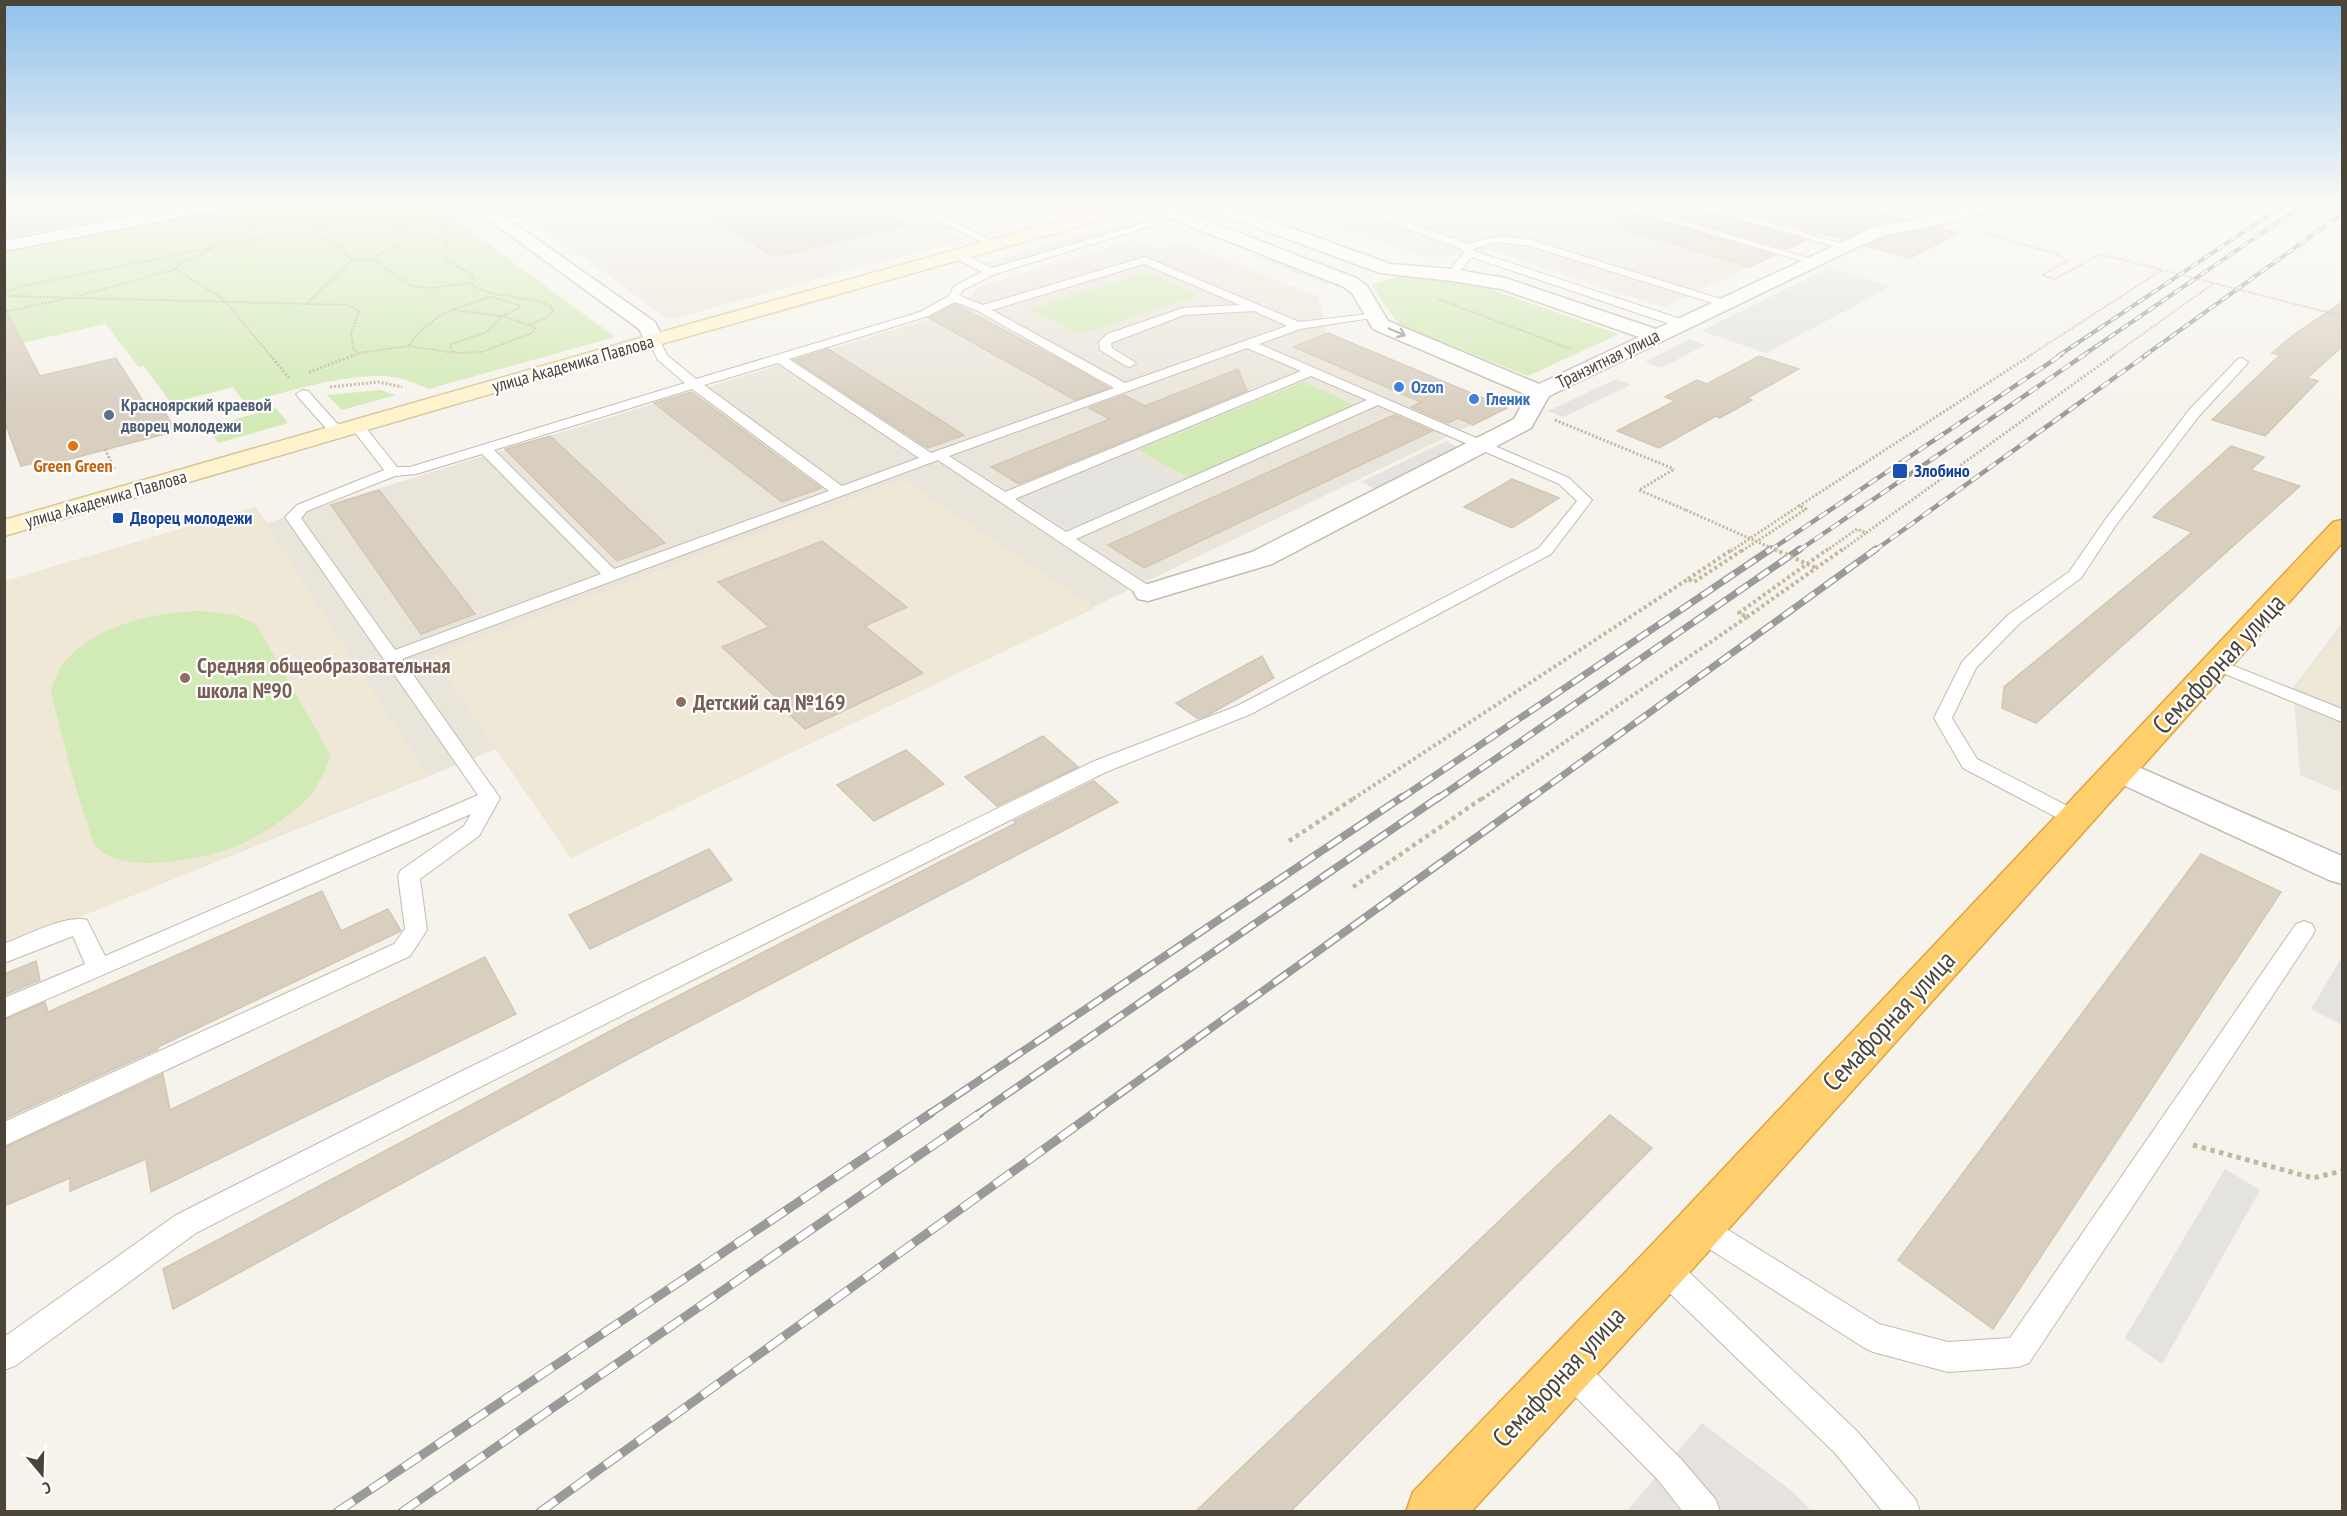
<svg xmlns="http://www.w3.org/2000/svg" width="2347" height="1516" viewBox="0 0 2347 1516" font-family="'PT Sans Narrow',sans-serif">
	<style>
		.residential { fill: #eae5da }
		.commercial { fill: #f7ead8 }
		.industrial { fill: #e6e2dd }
		.education { fill: #efe8d6 }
		.green { fill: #d2eab5 }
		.parking { fill: #e5e3e0 }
		.building { fill: #d8cfc1; stroke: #d3c7b4; stroke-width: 1.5 }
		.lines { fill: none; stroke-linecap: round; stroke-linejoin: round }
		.lane-casing { stroke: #c2bbae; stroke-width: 2 }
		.street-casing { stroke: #c2bbae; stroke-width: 3 }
		.secondary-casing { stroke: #d6c79b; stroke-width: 3 }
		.highway-casing { stroke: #e0a43c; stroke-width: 3 }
		.path-far4 { stroke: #c4b79f; stroke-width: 2; stroke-dasharray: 1.5 1.5; stroke-linecap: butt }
		.path-far3 { stroke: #c4b79f; stroke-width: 3; stroke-dasharray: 2 2; stroke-linecap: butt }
		.path-far2 { stroke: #c4b79f; stroke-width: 4; stroke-dasharray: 3 3; stroke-linecap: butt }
		.path-far1 { stroke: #c4b79f; stroke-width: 4.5; stroke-dasharray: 4 4; stroke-linecap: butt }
		.path { stroke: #c4b79f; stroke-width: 5; stroke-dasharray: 4.5 4.5; stroke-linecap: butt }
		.lane { fill: #fff; fill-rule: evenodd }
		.street { fill: #fff; fill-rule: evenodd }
		.secondary { fill: #fff3cd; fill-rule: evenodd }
		.highway { fill: #ffcf6e; fill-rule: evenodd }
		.rail-far4-casing { stroke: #9a9a9a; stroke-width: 4 }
		.rail-far3-casing { stroke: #9a9a9a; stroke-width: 4.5 }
		.rail-far2-casing { stroke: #9a9a9a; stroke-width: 7 }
		.rail-far1-casing { stroke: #9a9a9a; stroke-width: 8 }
		.rail-casing { stroke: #9a9a9a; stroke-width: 9 }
		.rail-far4 { stroke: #fff; stroke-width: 2; stroke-dasharray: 8; stroke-linecap: butt }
		.rail-far3 { stroke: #fff; stroke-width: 3; stroke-dasharray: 10; stroke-linecap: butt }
		.rail-far2 { stroke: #fff; stroke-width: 4.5; stroke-dasharray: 13; stroke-linecap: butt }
		.rail-far1 { stroke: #fff; stroke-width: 5; stroke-dasharray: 16; stroke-linecap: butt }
		.rail { stroke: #fff; stroke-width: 7; stroke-dasharray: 20; stroke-linecap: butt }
		.path-bridge-far2 { stroke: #c4b79f; stroke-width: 2; stroke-dasharray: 1.5 1.5; stroke-linecap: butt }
		.path-bridge-far1 { stroke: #c4b79f; stroke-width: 3; stroke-dasharray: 2 2; stroke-linecap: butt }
		.path-bridge { stroke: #c4b79f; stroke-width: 4; stroke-dasharray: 3 3; stroke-linecap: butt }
		.oneway { stroke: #9c9892 }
		.shop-dot { fill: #3f7fe0; stroke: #fff; stroke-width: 2 }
		.service-dot { fill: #5c6f8a; stroke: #fff; stroke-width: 2 }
		.food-dot { fill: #e8710a; stroke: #fff; stroke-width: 2 }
		.transit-dot { fill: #1a4fb4; stroke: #fff; stroke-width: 2 }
		.education-dot { fill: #8d6e63; stroke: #fff; stroke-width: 2 }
		.labels { text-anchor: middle; stroke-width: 4.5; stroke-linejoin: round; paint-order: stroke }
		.far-street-label { font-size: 18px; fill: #4b4439; stroke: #fff }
		.far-shop-label { font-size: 18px; font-weight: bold; fill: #366cbe; stroke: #fff; text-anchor: start }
		.far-service-label { font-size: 18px; font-weight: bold; fill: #4e5e75; stroke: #fff; text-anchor: start }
		.far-food-label { font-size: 18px; font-weight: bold; fill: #c56008; stroke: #fff }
		.far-transit-label { font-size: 18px; font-weight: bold; fill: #164399; stroke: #fff; text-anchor: start }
		.education-label { font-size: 22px; font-weight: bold; fill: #785e54; stroke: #fff; text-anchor: start }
		.near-street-label { font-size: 27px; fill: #4b4439; stroke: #fff }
	</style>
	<rect width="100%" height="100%" fill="#f6f3ec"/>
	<g class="residential">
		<polygon points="511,203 1049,203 946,230 964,239 668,320"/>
		<polygon points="1288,203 1914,203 1862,224 1849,221 1663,307 1492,251 1429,258 1288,209"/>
		<polygon points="1134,240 1157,250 1181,243 1318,296 1327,333 1507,408 571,858 496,749 5,947 5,581 255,507 267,523 964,308 978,287"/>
		<polygon points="2342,623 2342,793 2300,775 2293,688"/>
	</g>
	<polygon class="commercial" points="1787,203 1908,203 1862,223"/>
	<polygon class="industrial" points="1702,1423 1794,1493 1811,1511 1626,1512"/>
	<g class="education">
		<polygon points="903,479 1095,608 571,858 432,656"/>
		<polygon points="255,507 427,775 5,947 5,581"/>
		<polygon points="2342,630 2342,707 2296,688"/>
	</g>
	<g class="green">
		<path d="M243,203H433L615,337L429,389C420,386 409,380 399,378C359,369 285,392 245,403L233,387L171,403L144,366L139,367L105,324L5,347L4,249Z"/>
		<polygon points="1147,272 1199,295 1080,334 1030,309"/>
		<polygon points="1398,276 1481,286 1619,334 1528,376 1399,325 1371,285"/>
		<polygon points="1303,382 1355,405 1189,478 1138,450"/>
		<polygon points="380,390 396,395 342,410 327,395"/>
		<polygon points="276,408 288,423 218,443 207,427"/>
		<path d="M201,611L235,615L256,624L331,756C323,775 316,792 300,806C281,822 257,838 234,847C202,859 120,877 95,845C91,839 89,827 86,820C72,778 62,735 51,692C54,681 58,668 67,659C100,624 155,612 201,611Z"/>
	</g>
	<g class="parking">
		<polygon points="2004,203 2024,203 1975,226 1962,222"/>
		<polygon points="1134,220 1143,224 994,267 986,263"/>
		<polygon points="1265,253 1335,280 1325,284 1255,257"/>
		<polygon points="1829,268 1892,286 1766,353 1701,331"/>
		<polygon points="1690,339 1705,345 1661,368 1645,362"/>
		<polygon points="1616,379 1631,385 1563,417 1548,411"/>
		<polygon points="1446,441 1460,448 1375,489 1361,482"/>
		<polygon points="1130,454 1180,482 1071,530 1022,499"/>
		<polygon points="2342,957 2342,1025 2311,1009"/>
		<polygon points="2225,1169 2260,1190 2162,1364 2125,1338"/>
	</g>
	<g class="building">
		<polygon points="37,203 112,203 113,217 4,237 4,209"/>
		<polygon points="687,203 757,203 779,215 833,203 864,203 905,225 775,257"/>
		<polygon points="1631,203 1681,203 1806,240 1787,249"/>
		<polygon points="1709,203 1765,203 1824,219 1854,206 1904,219 1873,225 1842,239"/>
		<polygon points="1621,209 1775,255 1750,267 1618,228"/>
		<polygon points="1938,227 1959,233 1910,258 1866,246 1886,237"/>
		<polygon points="2343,302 2343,346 2307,378 2318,381 2265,436 2212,420 2280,355 2272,353 2296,333"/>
		<polygon points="955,304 1069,365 1109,388 1075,400 929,318"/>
		<polygon points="4,307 40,376 116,358 148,409 161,406 176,431 36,468 34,463 21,466 4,420"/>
		<polygon points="1328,333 1507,408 1473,425 1458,418 1448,423 1411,407 1421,402 1294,347"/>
		<polygon points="828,349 964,435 928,448 794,360"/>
		<polygon points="1759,356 1799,369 1747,398 1752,400 1720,418 1716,416 1659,448 1617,431 1675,401 1665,397 1697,380 1707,384"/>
		<polygon points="1238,369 1247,391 1019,484 991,467 1110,419 1089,408 1124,395 1145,406"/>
		<polygon points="691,392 795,469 821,488 782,502 654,403"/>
		<polygon points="1394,415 1432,431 1144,568 1108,545"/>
		<polygon points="550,436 665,543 617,561 505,449"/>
		<polygon points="2231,446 2264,457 2251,470 2300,486 2036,723 2002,708 2004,687 2192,532 2153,517"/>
		<polygon points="1512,479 1559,498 1512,528 1464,507"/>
		<polygon points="379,490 475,614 421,634 331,505"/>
		<polygon points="822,541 907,607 865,626 923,673 805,729 772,698 776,697 722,647 769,627 718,582"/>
		<polygon points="1262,656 1274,678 1210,714 1198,719 1176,703"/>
		<polygon points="1043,736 1078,767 997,806 965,777"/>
		<polygon points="906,750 944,784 874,821 837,785"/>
		<polygon points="1094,781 1118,802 643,1051 173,1309 163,1269 629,1021 1016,823 1014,821"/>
		<polygon points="709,849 732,880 590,949 569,915"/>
		<polygon points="2201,854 2281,892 1993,1329 1898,1260"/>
		<polygon points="322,891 341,931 388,909 401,931 158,1047 158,1049 4,1119 4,1020 45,1002 48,1012"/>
		<polygon points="485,957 516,1014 151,1192 146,1159 70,1191 70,1178 4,1206 4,1148 163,1074 170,1110"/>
		<polygon points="36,961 40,980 4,995 4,974"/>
		<polygon points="1610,1115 1652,1148 1290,1512 1195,1512"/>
	</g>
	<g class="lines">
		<g class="lane-casing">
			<g id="lane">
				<polygon points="577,203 597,203 502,225 497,222"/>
				<polygon points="915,203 925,203 924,208 1000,244 991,246 917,212 913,206"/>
				<polygon points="1339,203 1354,203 1468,244 1498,236 1531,240 1727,301 1729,303 1723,306 1719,305 1530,246 1498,242 1473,249 1474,251 1684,320 1686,323 1680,327 1676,326 1471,257 1456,277 1448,277 1446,275 1464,253 1462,249"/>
				<polygon points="1607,203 1623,203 1818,261 1813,264 1809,263"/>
				<polygon points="1683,203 1700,203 1850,246 1841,248"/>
				<path d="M1148,222L1157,224L995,274L963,290L960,296L983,305L1145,257L1299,322L1377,313V317L1300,329L1259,344L1569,478L1592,500L1551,554L1251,714L1106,772L476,1089L196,1233L15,1366L4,1370V1337L176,1215L458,1073L1092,762L1237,706L1539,548L1577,501L1559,484L1378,405L1076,539L1154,589L1156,593L1154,597H1142L938,460L402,659L500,798L479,836L420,879L427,930L410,956L4,1146V1122L394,944L405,929L398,876L401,870L464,826L471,814L4,1018V998L85,964L73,936L4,963V944C25,936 66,914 87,920L105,956L478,795L285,517L297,505L384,470L350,426L352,423H362L397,467H410L685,383L658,360L648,340L650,337H658L667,355L696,379L920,312L949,296L954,286L982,272L953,257V253H961L992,268ZM1144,264L1240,305L1183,308L1107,334L1099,342L1100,350L1126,366L1130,367L1136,363L1112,348L1111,343L1184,315L1254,311L1287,326L1125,383L992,310ZM955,302L978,311L1114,388L931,453L789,359L928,316ZM1247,348L1301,371L1005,492L949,456ZM778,363L919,458L842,486L704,385ZM1311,376L1367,400L1066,532L1015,499ZM692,389L829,491L614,569L494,450ZM482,454L601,574L395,650L301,518L307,511L395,476L416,474Z"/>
				<polygon points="2242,358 2248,362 2246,365 2199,416 2116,525 2081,578 2020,623 1976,668 1952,718 1977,759 2083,814 2086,819 2083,824 2076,826 2069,824 1963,768 1934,718 1962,662 2008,615 2069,572 2105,520 2189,410 2238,359"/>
				<polygon points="303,390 308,391 342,429 344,432 342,435 332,435 298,397 296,394"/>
				<polygon points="2219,660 2342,709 2342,722 2213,669 2210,665 2213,661"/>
				<polygon points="2304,921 2312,924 2315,930 2312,936 2029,1363 2018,1367 1948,1372 1873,1352 1863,1347 1689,1236 1685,1227 1689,1218 1699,1214 1709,1218 1879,1324 1948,1342 2010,1338 2296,924"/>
				<polygon points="1663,1253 1673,1257 1857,1431 1916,1500 1920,1512 1883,1512 1835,1453 1653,1277 1649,1267 1653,1257"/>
				<polygon points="1568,1352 1579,1356 1681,1459 1716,1500 1720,1512 1683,1512 1659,1481 1557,1378 1553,1367 1557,1356"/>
			</g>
		</g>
		<g class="street-casing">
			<g id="street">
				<polygon points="201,203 236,203 228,208 4,251 4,241"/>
				<polygon points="466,203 485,203 655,322 664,340 661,344 654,346 647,344 639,329"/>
				<polygon points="1139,203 1162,203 1356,278 1367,286 1388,321 1539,384 1639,337 1501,289 1452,281 1380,273 1201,207 1199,203 1223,203 1390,264 1452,269 1505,278 1656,329 1874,227 1934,215 1974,203 2000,203 1998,207 1943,224 1885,235 1851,250 1549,396 1531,428 1272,564 1148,601 1138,599 1134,593 1138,587 1252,552 1514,419 1527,395 1373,329 1352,293 1342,286 1141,207"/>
				<polygon points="2120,759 2342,856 2342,884 2329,880 2108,778 2103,770 2108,762"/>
			</g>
		</g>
		<g class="secondary-casing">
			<polygon id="secondary" points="1123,203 1150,203 1148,207 661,344 4,536 4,520 647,336"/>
		</g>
		<g class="highway-casing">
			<polygon id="highway" points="2342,520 2342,543 1680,1283 1471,1512 1406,1512 1413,1492 1646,1251 2333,522"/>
		</g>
		<g class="path-far4">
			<polyline points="338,215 313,233 344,251 352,261"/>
			<polyline points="376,216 407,233"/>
			<polyline points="1981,232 2057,254 2067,261 2042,275 2055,279 2100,254"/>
			<polyline points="225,245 289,233 313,233"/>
			<polyline points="372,259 400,243 407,233 449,241"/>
			<polyline points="4,293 22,286 212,248"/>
			<path d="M4,296L348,305L359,311L351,333L354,350L359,353L408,346L456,353L482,352L532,333L535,328L529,325L548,317L553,312L551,306C526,295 497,299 473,286L472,275L444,258L449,237C436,209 359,216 332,215C320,214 307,212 295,208"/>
			<polyline points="78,296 176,269"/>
			<polyline points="1438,299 1571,349"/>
			<polyline points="307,303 352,261 372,259 411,286 431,288 472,283"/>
			<polyline points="454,310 502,316 529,325"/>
			<polyline points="4,312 65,299"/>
			<path d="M409,345C437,310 453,310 493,296"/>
			<polyline points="454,352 450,348 451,344 487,332 502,316 519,308 519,305 492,297"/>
			<polyline points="271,356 224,300 176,269 180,264 306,203"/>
			<polyline points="351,356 358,354"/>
			<polyline points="2029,356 2162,270"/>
			<polyline points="2112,356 2214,283"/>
		</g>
		<g class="path-far3">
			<polyline points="270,355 289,378"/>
			<polyline points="309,372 355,355"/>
			<polyline points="330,387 378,382 402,387"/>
			<polyline points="1555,420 1674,469"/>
			<polyline points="105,449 115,470"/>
			<polyline points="1673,470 1639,490 1686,510"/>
			<polyline points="1731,551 1799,506"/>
			<polyline points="1742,551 1806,509 1799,506 2031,355"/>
			<polyline points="1826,551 1857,529 1866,533 2114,355"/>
			<polyline points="1841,551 1866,533"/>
		</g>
		<g class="path-far2">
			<polyline points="1688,579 1733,549"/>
			<polyline points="1747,617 1843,549"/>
			<polyline points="1353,799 1688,579 1694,582 1744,549"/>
			<polyline points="1482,799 1747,617 1739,613 1828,549"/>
		</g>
		<g class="path-far1">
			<polyline points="1289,841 1356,797"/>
			<polyline points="1353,887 1484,797"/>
		</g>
		<polyline class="path" points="2193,1145 2313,1178 2342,1171"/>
		<use href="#lane" class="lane"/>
		<use href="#street" class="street"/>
		<use href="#secondary" class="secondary"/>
		<use href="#highway" class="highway"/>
		<g class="rail-far4-casing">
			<g id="rail-far4">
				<polyline points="2058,356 2287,203"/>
				<polyline points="2082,356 2306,203"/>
				<polyline points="2144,356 2342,214"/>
			</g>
		</g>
		<g class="rail-far3-casing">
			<g id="rail-far3">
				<polyline points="1769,551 2061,355"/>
				<polyline points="1798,551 2084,355"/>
				<polyline points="1874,551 2146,355"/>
			</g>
		</g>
		<g class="rail-far2-casing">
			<g id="rail-far2">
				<polyline points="1400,799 1771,549"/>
				<polyline points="1437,799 1800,549"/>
				<polyline points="1530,799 1876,549"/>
			</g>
		</g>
		<g class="rail-far1-casing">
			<g id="rail-far1">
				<polyline points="929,1114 1402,797"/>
				<polyline points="978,1114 1439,797"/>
				<polyline points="1092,1114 1532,797"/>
			</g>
		</g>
		<g class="rail-casing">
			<g id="rail">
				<polyline points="337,1512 931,1113"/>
				<polyline points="402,1512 980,1113"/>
				<polyline points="540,1512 1094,1113"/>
			</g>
		</g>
		<use href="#rail-far4" class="rail-far4"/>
		<use href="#rail-far3" class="rail-far3"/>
		<use href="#rail-far2" class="rail-far2"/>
		<use href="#rail-far1" class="rail-far1"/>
		<use href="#rail" class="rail"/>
		<polyline class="path-bridge-far2" points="2100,254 2342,316"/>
		<polyline class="path-bridge-far1" points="1686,510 1778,551"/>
		<polyline class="path-bridge" points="1774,549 1816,568"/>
	</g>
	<defs><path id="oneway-shaft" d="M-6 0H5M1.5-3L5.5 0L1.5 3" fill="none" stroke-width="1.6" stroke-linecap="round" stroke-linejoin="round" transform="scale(1.5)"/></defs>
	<use class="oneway" href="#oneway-shaft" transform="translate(1397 332) rotate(23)"/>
	<linearGradient id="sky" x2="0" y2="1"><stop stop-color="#8fc1ec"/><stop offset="0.49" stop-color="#fbfaf6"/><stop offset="1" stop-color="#fbfaf6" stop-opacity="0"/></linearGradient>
	<rect width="2347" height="415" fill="url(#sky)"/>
	<g class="shop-dot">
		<circle cx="1399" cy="387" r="6"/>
		<circle cx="1474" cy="399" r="6"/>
	</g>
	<circle class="service-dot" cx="109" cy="415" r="6"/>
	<circle class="food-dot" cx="73" cy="446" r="6"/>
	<g class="transit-dot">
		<rect x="1892" y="463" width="16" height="16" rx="3"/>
		<rect x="112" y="512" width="12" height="12" rx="3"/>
	</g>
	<g class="education-dot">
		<circle cx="185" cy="678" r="6"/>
		<circle cx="681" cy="702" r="6"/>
	</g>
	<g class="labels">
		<g class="far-street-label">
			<text transform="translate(1608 359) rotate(-26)" y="6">Транзитная улица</text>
			<text transform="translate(573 364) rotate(-16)" y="6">улица Академика Павлова</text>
			<text transform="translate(106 499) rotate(-16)" y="6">улица Академика Павлова</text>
		</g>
		<g class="far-shop-label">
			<text x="1411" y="393">Ozon</text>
			<text x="1486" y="405">Гленик</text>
		</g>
		<g class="far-service-label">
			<text x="121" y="411">Красноярский краевой<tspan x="121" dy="21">дворец молодежи</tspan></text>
		</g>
		<g class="far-food-label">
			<text x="73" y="472">Green Green</text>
		</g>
		<g class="far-transit-label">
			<text x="1914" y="477">Злобино</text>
			<text x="130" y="524">Дворец молодежи</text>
		</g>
		<g class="education-label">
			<text x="197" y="673">Средняя общеобразовательная<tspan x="197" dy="25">школа №90</tspan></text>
			<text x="693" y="710">Детский сад №169</text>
		</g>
		<g class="near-street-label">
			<text transform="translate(2219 664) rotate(-47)" y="9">Семафорная улица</text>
			<text transform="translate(1889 1021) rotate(-47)" y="9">Семафорная улица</text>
			<text transform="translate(1559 1377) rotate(-47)" y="9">Семафорная улица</text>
		</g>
	</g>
	<rect width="2347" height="1516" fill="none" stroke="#4b4439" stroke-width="12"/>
	<g transform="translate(42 1474) rotate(161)" stroke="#ffffff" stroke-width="4.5" paint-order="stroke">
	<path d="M0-4.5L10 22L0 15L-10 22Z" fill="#4b4439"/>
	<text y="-9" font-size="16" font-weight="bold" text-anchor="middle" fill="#4b4439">С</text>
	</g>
</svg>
